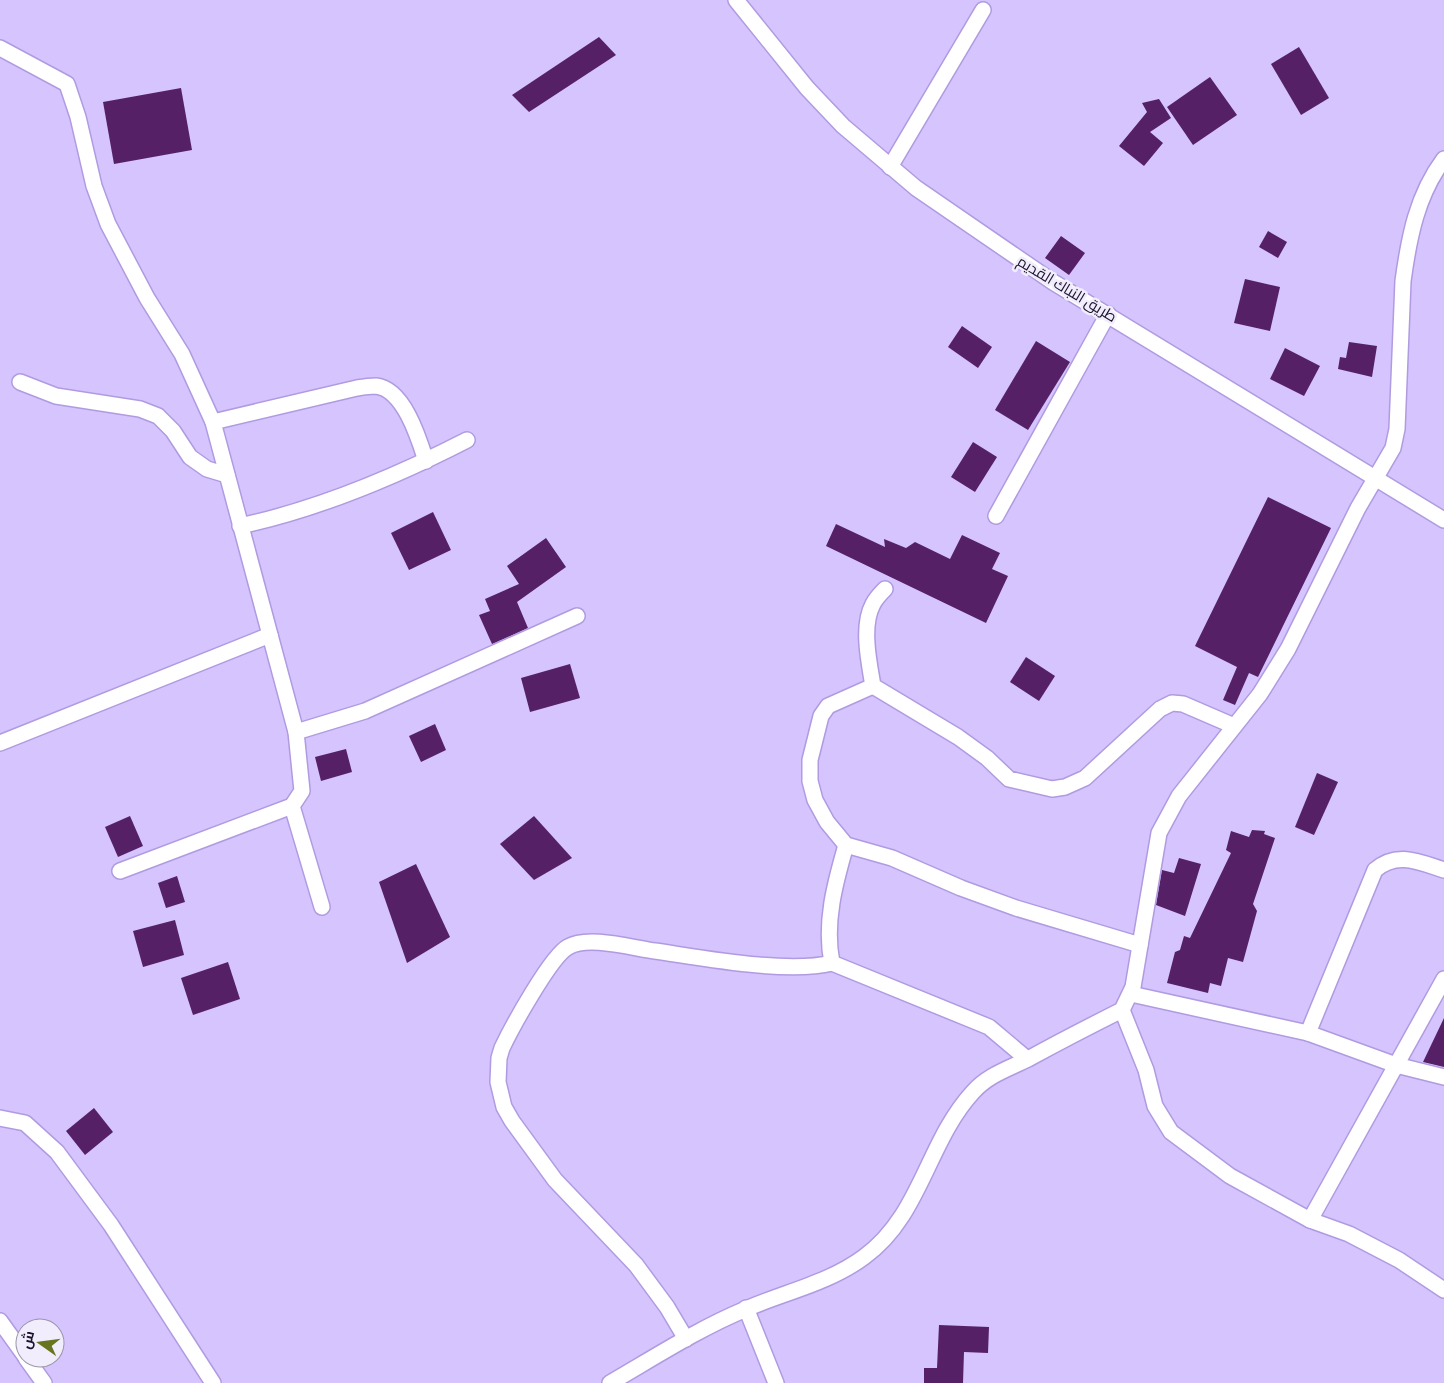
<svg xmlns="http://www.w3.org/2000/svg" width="1444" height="1383" viewBox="0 0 1444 1383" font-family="'Source Sans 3',Cairo,sans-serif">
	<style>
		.building { fill: #552065 }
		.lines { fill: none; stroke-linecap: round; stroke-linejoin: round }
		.street-casing { stroke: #b09be1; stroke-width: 18 }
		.street { stroke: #fff; stroke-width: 15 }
		.labels { text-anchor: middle; stroke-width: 5; stroke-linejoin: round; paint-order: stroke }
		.street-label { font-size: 15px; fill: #1b122c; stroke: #f1edfc }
	</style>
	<rect width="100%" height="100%" fill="#d5c4fe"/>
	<g class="building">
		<polygon points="599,37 616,55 529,112 512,95"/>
		<polygon points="1299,47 1329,98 1301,115 1271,64"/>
		<polygon points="1210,77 1237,115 1193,145 1167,107"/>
		<polygon points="181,88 192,150 114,164 103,102"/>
		<polygon points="1159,99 1171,118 1150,132 1163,143 1144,166 1119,146 1147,112 1142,103"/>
		<polygon points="1268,231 1287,242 1278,258 1259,247"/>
		<polygon points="1061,236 1085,253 1069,275 1045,258"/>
		<polygon points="1245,279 1280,287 1270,331 1234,323"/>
		<polygon points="962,326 992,347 978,368 948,347"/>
		<polygon points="1036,341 1070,362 1028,430 995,410"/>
		<polygon points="1349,342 1377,346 1372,377 1338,369 1340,357 1346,358"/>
		<polygon points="1285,348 1320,366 1304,396 1270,379"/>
		<polygon points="973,442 997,457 975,492 951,477"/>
		<polygon points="1268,497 1331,528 1258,677 1249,673 1235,705 1223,700 1237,667 1195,646"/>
		<polygon points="433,512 451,550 409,570 391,533"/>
		<polygon points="836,524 885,547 884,539 906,548 915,542 950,559 962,535 1000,553 992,569 1008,576 986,623 826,546"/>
		<polygon points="546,538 566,567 517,602 528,628 492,644 479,615 490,611 485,599 519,584 507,566"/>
		<polygon points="1026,657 1055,676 1039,701 1010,682"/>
		<polygon points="570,664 580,698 530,712 521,678"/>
		<polygon points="435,724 446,750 421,762 409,736"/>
		<polygon points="346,749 352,772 321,781 315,757"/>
		<polygon points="1317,773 1338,782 1314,835 1295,827"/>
		<polygon points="130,816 143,846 118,857 105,827"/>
		<polygon points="534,816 572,858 534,880 500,844"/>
		<polygon points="1252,830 1265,831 1264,834 1275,838 1253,904 1257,911 1243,962 1228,958 1221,986 1210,983 1208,993 1167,983 1175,952 1180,950 1184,936 1190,938 1231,853 1226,850 1231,831 1249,837"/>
		<polygon points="1179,858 1201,864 1185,916 1156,905 1162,870 1174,873"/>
		<polygon points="416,864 450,937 407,963 379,882"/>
		<polygon points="177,876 185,902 166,908 158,883"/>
		<polygon points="175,920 184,955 143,967 133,931"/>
		<polygon points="228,962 240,999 193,1015 181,978"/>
		<polygon points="1444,1018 1444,1067 1423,1062"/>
		<polygon points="94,1108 113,1132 85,1155 66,1131"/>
		<polygon points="939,1325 989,1327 988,1353 964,1352 963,1383 924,1383 924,1368 937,1368"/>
	</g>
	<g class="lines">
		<g class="street-casing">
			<g id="street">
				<polyline points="736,0 807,88 843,126 916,188 1053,282 1444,520"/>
				<polyline points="0,48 67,84 78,117 94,186 108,224 147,298 182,354 213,422 296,732 302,791 292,806 120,871"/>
				<polyline points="890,167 983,10"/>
				<polyline points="20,382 56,396 140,409 158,416 173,431 190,457 207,469 227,475"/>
				<path d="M213,422L357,388C363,387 370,386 376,386C404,389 419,439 426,461"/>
				<polyline points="996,516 1108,314"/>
				<path d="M240,526C319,509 395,477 467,440"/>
				<path d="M885,589C881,593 876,598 873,604C861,626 869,662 873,686L958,737L987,758L1009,779L1052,789L1065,787L1085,778L1160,709L1172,703L1183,704L1234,726"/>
				<polyline points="873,686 828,706 821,716 810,760 810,781 815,800 827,822 846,845 892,858 961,888 1016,908 1140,945"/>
				<polyline points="296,732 365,711 577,616"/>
				<polyline points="0,743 270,635"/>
				<polyline points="292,806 322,907"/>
				<path d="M846,845C835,883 824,923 832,963L989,1027L1027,1059"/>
				<polyline points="1131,994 1308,1033 1396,1065 1444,1077"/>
				<polyline points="1122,1010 1146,1070 1155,1106 1171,1132 1230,1176 1310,1220 1349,1234 1399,1260 1444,1290"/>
				<path d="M1308,1033L1375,870C1397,851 1419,862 1444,870"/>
				<polyline points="0,1118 25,1123 57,1152 111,1225 213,1383"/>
				<polyline points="1310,1220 1444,979"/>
				<polyline points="746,1308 776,1383"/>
				<polyline points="0,1321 25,1356"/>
				<path d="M686,1339L667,1307L636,1265L555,1180L512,1121L504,1107L498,1082L499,1058L502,1048C512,1027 551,956 568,947C588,935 632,948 655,951C703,958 787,974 832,963"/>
				<polyline points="26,1358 44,1383"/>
				<path d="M610,1383C655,1357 698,1329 746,1309C785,1292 829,1283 864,1257C921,1216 927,1142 973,1092C988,1075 1008,1069 1028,1059C1059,1042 1090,1026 1122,1010L1133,987L1159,833L1179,796L1260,694L1288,649L1358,508L1393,448L1397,429L1403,281C1409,237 1417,195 1444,159"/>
			</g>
		</g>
		<use href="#street" class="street"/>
	</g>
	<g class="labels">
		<g class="street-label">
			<text transform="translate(1067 289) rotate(31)" y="5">طريق النباك القديم</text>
		</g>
	</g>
	<g transform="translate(40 1343) rotate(284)"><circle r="24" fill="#f1edfc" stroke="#9b95a9"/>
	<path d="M0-4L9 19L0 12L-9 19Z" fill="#687420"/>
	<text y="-8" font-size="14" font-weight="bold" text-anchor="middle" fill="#1b122c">ش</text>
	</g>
</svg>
